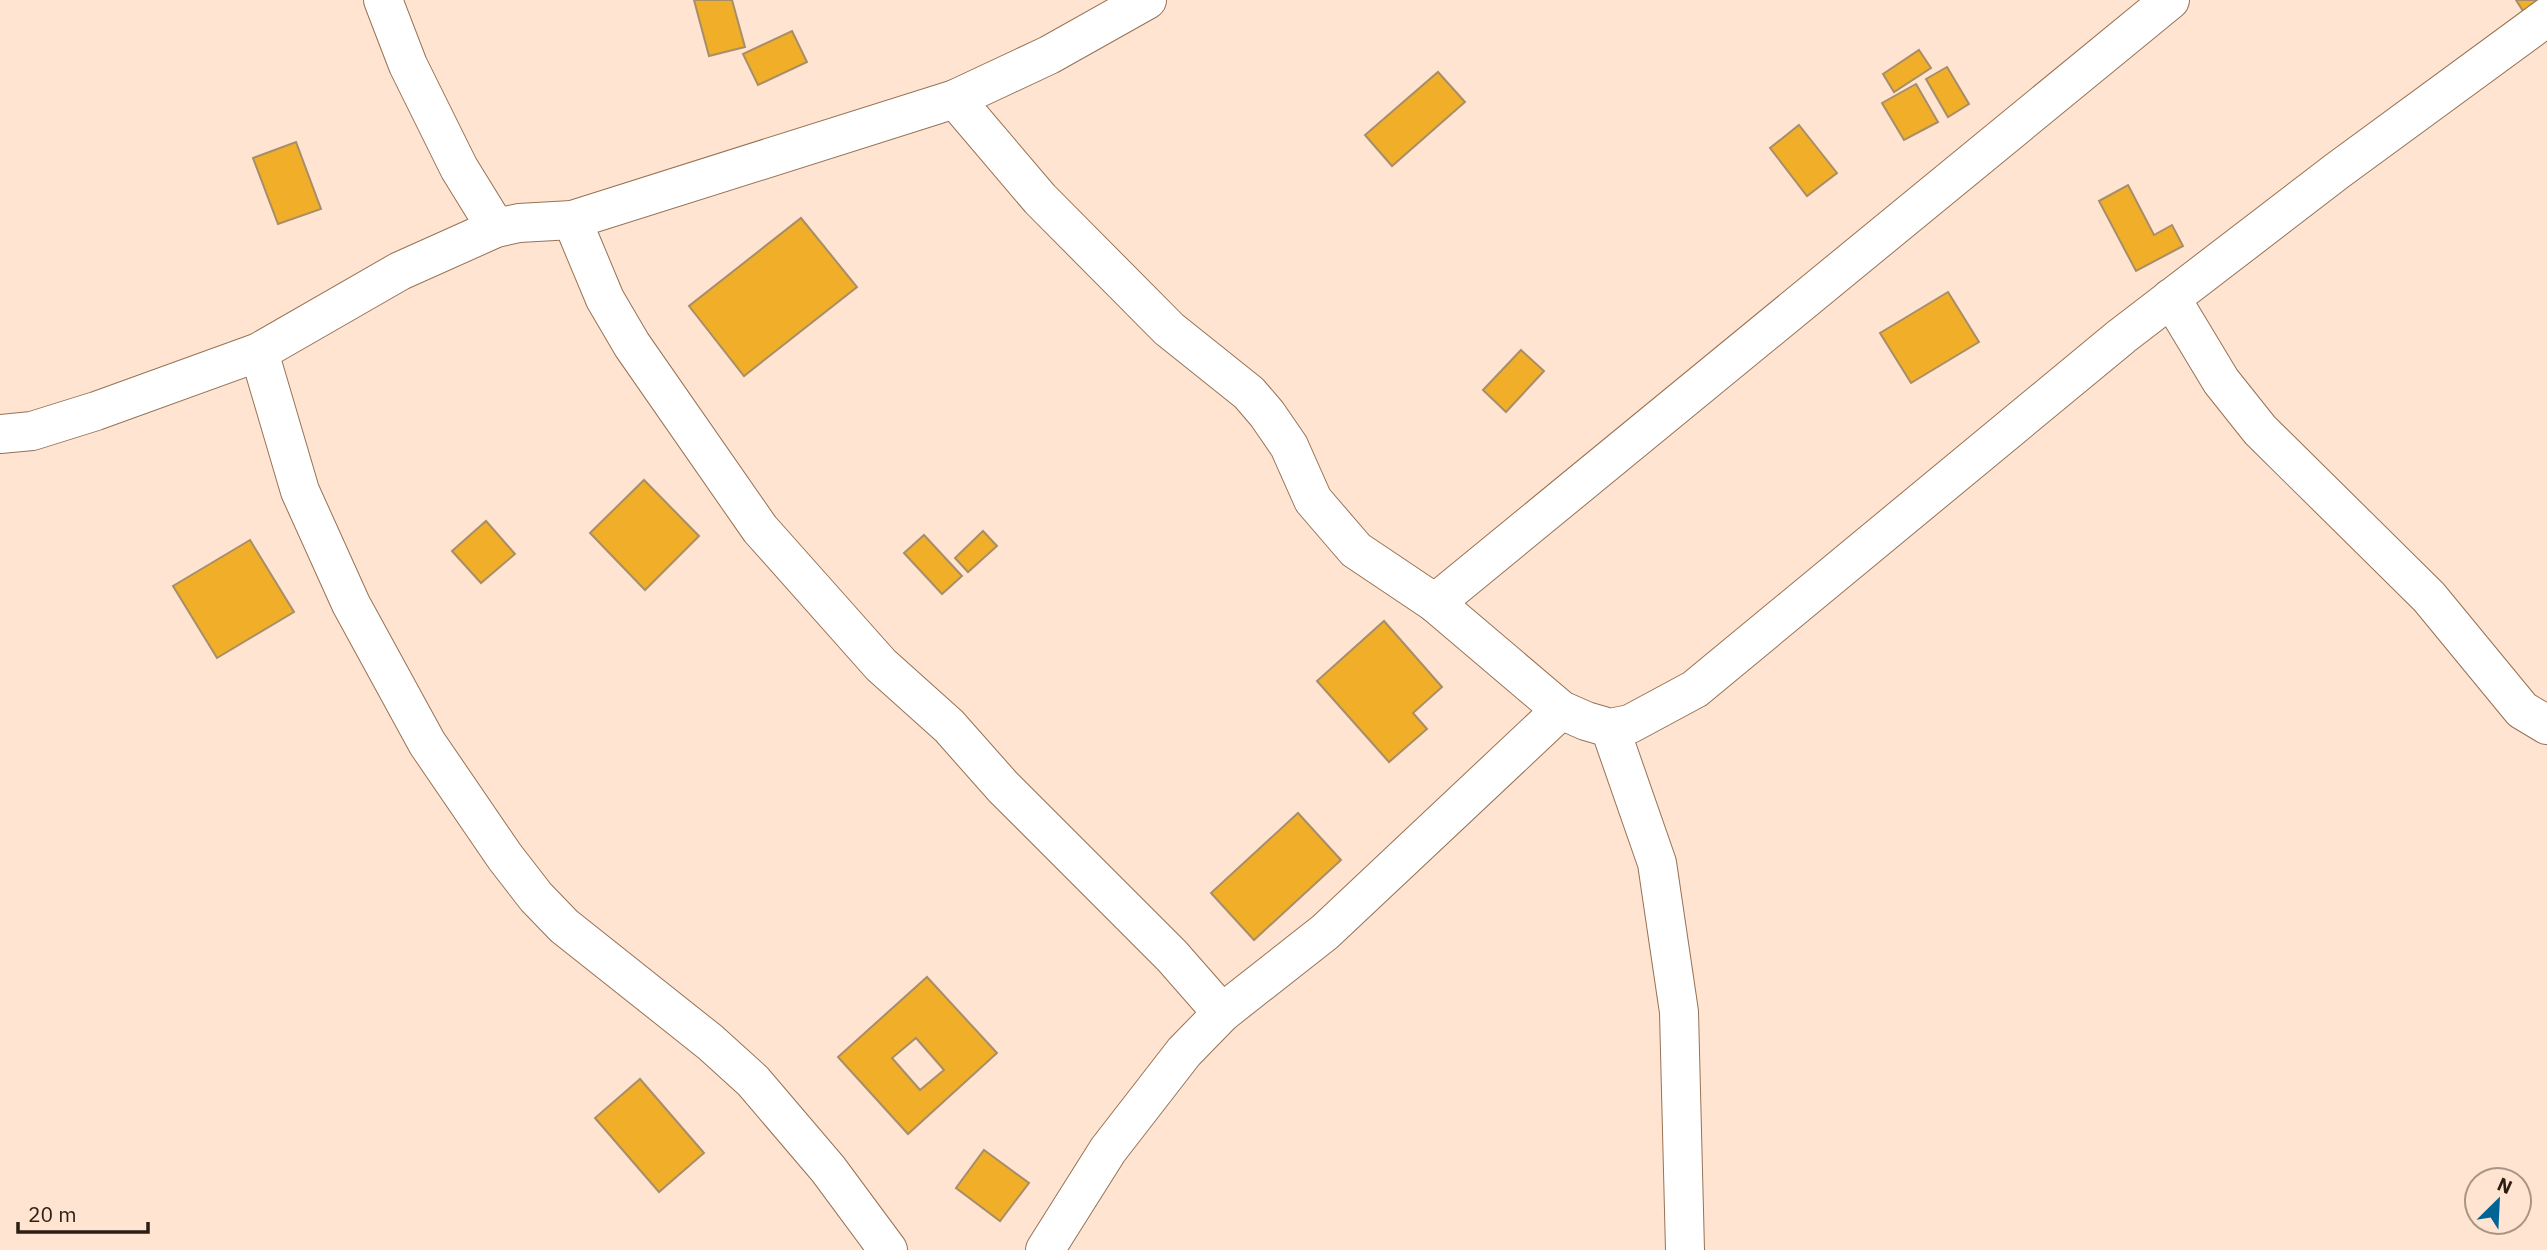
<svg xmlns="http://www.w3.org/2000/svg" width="2547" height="1250" viewBox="0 0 2547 1250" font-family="'IBM Plex Sans',sans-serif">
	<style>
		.building { fill: #f1ae29; stroke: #a88e66; stroke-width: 2; fill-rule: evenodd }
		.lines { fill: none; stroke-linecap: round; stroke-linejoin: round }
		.minor-casing { stroke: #977255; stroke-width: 40 }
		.minor { stroke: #fff; stroke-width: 38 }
	</style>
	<rect width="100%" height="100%" fill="#fee4d1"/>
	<g class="building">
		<polygon points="694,0 732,0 745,47 709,56"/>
		<polygon points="2516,0 2546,0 2525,14"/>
		<polygon points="792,31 807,62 758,85 743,54"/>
		<polygon points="1919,50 1931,68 1894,92 1883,74"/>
		<polygon points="1947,67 1969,104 1948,117 1926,79"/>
		<polygon points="1438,72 1465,102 1392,166 1365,135"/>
		<polygon points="1916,84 1938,122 1904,140 1882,103"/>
		<polygon points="1799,125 1837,173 1807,196 1770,148"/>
		<polygon points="296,142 321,209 278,224 253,158"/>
		<polygon points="2128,185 2154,235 2172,225 2183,246 2136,271 2099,201"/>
		<polygon points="801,218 857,287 744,376 689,306"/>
		<polygon points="1948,292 1979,342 1911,383 1880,333"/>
		<polygon points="1521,350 1544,371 1506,412 1483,390"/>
		<polygon points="644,480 699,536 645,590 590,533"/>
		<polygon points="486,521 515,554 481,583 452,551"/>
		<polygon points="983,531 997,546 968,572 955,558"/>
		<polygon points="924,535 962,576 942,594 904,553"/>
		<polygon points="250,540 294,612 217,658 173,586"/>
		<polygon points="1384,621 1442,687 1413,713 1427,729 1389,762 1317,681"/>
		<polygon points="1298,813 1341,860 1254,940 1211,893"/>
		<path d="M927,977L997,1053L908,1134L838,1057ZM916,1038L944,1070L920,1090L892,1058Z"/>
		<polygon points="640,1079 704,1153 659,1192 595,1118"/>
		<polygon points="984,1150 1029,1183 1000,1221 956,1188"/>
	</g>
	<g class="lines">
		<g class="minor-casing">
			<g id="minor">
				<polyline points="383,0 408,65 459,168 496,228"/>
				<polyline points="955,99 1040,199 1169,329 1249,393 1267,414 1289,446 1313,500 1356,550 1435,603 1561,710 1586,721 1610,728 1630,724 1695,689 2122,336 2337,171 2547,17"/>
				<polyline points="572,220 605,299 632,345 760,529 881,665 949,726 1003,787 1172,956 1222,1013"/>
				<polyline points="2171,298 2221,381 2260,430 2429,597 2522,710 2547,725"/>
				<polyline points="259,352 300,491 351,604 427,743 505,857 536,897 564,926 710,1042 753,1081 828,1169 888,1250"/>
				<polyline points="0,434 32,431 96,411 259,352 400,271 496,228 519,223 572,220 955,99 1049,55 1147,0"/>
				<polyline points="1435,603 2170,0"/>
				<polyline points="1610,728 1657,863 1679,1012 1685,1250"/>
				<polyline points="1045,1250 1108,1150 1184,1052 1222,1013 1325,932 1561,710"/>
			</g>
		</g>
		<use href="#minor" class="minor"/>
	</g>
	<g transform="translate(2498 1201) rotate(24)"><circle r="33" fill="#fee4d1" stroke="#aa9585" stroke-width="2"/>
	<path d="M0-5L12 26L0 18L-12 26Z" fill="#006594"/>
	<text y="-10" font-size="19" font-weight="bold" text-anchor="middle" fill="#2d1e12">N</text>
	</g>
	<path d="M18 1222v10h130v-10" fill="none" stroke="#2d1e12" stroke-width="3.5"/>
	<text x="28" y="1222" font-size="21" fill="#2d1e12" stroke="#fee4d1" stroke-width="5" paint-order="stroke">20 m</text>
</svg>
